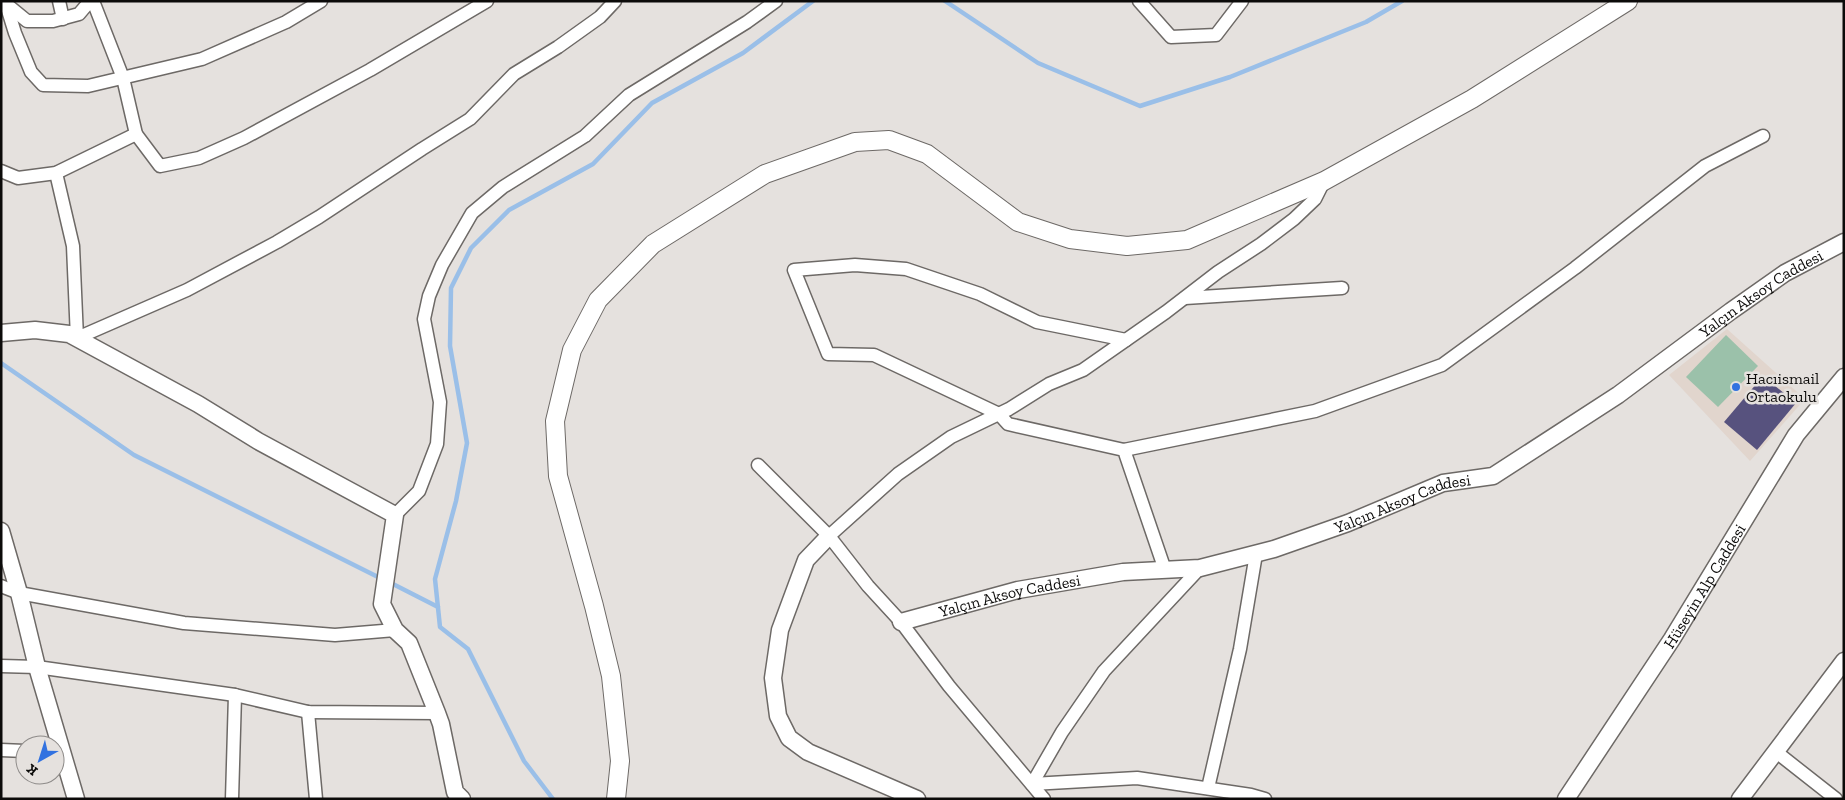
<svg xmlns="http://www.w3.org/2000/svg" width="1845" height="800" viewBox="0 0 1845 800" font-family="'Zilla Slab',serif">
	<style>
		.built { fill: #e1d5cd }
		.green { fill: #9bc1aa }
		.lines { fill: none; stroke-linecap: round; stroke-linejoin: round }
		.stream { stroke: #9abfe8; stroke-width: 4.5 }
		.building { fill: #57527e }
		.minor-casing { stroke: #6d6966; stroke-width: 15 }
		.tertiary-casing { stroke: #6d6966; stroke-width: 19 }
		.secondary-casing { stroke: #6d6966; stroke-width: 20 }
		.minor { stroke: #fff; stroke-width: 12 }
		.tertiary { stroke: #fff; stroke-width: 16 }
		.secondary { stroke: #fff; stroke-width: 18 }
		.poi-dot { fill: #3272e0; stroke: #e5e1de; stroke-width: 2 }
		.labels { text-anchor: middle; stroke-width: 5; stroke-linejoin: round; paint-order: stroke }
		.street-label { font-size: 16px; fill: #0c0b0a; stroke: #e5e1de }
		.poi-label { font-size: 16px; fill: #0c0b0a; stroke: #e5e1de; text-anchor: start }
	</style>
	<rect width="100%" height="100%" fill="#e5e1de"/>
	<polygon class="built" points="1727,329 1805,399 1750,461 1669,375"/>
	<polygon class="green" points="1726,335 1758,366 1718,407 1686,377"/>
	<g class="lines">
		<g class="stream">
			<polyline points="945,1 1038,63 1140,106 1230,77 1366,22 1402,1"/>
			<polyline points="1,363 134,455 382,579"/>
			<polyline points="389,582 438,607"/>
			<polyline points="553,799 524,761 468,649 440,627 435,579 456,501 467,443 450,346 451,288 471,248 509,210 593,164 652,103 743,53 813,1"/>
		</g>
	</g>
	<polygon class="building" points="1763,376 1796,403 1757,450 1724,422"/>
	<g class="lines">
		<g class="minor-casing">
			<g id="minor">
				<polyline points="59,1 63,19"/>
				<polyline points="93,1 123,78 136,134 160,166 199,158 244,138 370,70 487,1"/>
				<polyline points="1139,1 1171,37 1216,35 1242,1"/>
				<polyline points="5,3 27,21 53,21 79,14 90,1"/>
				<polyline points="6,4 15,33 31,72 43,85 88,86 202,59 286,22 321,1"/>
				<polyline points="1,171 18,178 56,173 136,134"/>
				<polyline points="56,173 73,246 77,338 187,290 277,242 319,217 422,149 470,119 514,74 558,47 600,17 615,1"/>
				<polyline points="1185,298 1342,288"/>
				<polyline points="1126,340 1037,322 980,294 906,269 855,265 794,270 828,354 874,355 999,414 1008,424 1124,450 1165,570"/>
				<polyline points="1124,450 1315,411 1442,365 1575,268 1705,166 1763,136"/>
				<polyline points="758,465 829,536 868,586 901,622 949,686 1044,799"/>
				<polyline points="395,515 419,491 437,444 440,402 424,319 429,296 442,265 472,213 503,187 585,136 629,95 747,22 776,1"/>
				<polyline points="829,536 898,474 951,437 1009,409 1049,384 1083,370 1166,312 1218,272 1261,244 1294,219 1315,199 1324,181"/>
				<polyline points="1,586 19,593 184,623 335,635 395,630"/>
				<polyline points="1,666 37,667 235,695 308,712 437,713"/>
				<polyline points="308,712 316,799"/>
				<polyline points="1,750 25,751"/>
				<polyline points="1775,751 1836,799"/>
				<polyline points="1032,784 1062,732 1104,671 1200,568"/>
				<polyline points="1032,784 1137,778 1251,795 1265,799"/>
				<polyline points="1208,788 1240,649 1256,554"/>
				<polyline points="232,799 235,695"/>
			</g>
		</g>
		<g class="tertiary-casing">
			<g id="tertiary">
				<polyline points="1,333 35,330 69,334 198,404 258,441 395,515 382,604 395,630 409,643 437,713 441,724 455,792 462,799"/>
				<polyline points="1,531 19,593 37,667 76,799"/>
				<polyline points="829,536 806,560 780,630 773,678 778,716 789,738 808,752 917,799"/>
				<path id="s1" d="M901,622L1018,590L1123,572L1200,568L1274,549L1348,523L1443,483L1493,476L1618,395L1731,311L1785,273L1844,242"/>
				<path id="s2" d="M1566,799L1672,639L1796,435L1844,377"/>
				<polyline points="1740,799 1844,661"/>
			</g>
		</g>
		<g class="secondary-casing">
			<polyline id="secondary" points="616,799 620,761 611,676 594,606 558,476 555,421 572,350 598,300 653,244 765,174 855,142 889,140 927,154 1018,222 1070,239 1127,246 1187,240 1324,181 1472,99 1628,1"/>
		</g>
		<use href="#minor" class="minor"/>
		<use href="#tertiary" class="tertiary"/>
		<use href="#secondary" class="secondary"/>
	</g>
	<circle class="poi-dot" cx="1736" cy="387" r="5"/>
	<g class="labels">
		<g class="street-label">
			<text dy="6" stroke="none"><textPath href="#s1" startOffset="938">Yalçın Aksoy Caddesi</textPath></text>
			<text dy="6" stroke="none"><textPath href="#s1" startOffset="518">Yalçın Aksoy Caddesi</textPath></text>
			<text dy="6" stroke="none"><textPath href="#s2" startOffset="254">Hüseyin Alp Caddesi</textPath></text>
			<text dy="6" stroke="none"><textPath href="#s1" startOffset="112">Yalçın Aksoy Caddesi</textPath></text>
		</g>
		<g class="poi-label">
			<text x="1746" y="384">Hacıismail<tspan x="1746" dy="18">Ortaokulu</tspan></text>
		</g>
	</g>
	<rect width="1845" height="800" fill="none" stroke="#0c0b0a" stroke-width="5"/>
	<g transform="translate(40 760) rotate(219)"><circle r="24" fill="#e5e1de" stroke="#8e8b89"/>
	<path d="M0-4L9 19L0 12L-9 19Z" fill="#3272e0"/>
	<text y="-8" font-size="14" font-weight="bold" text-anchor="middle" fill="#0c0b0a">K</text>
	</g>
</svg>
